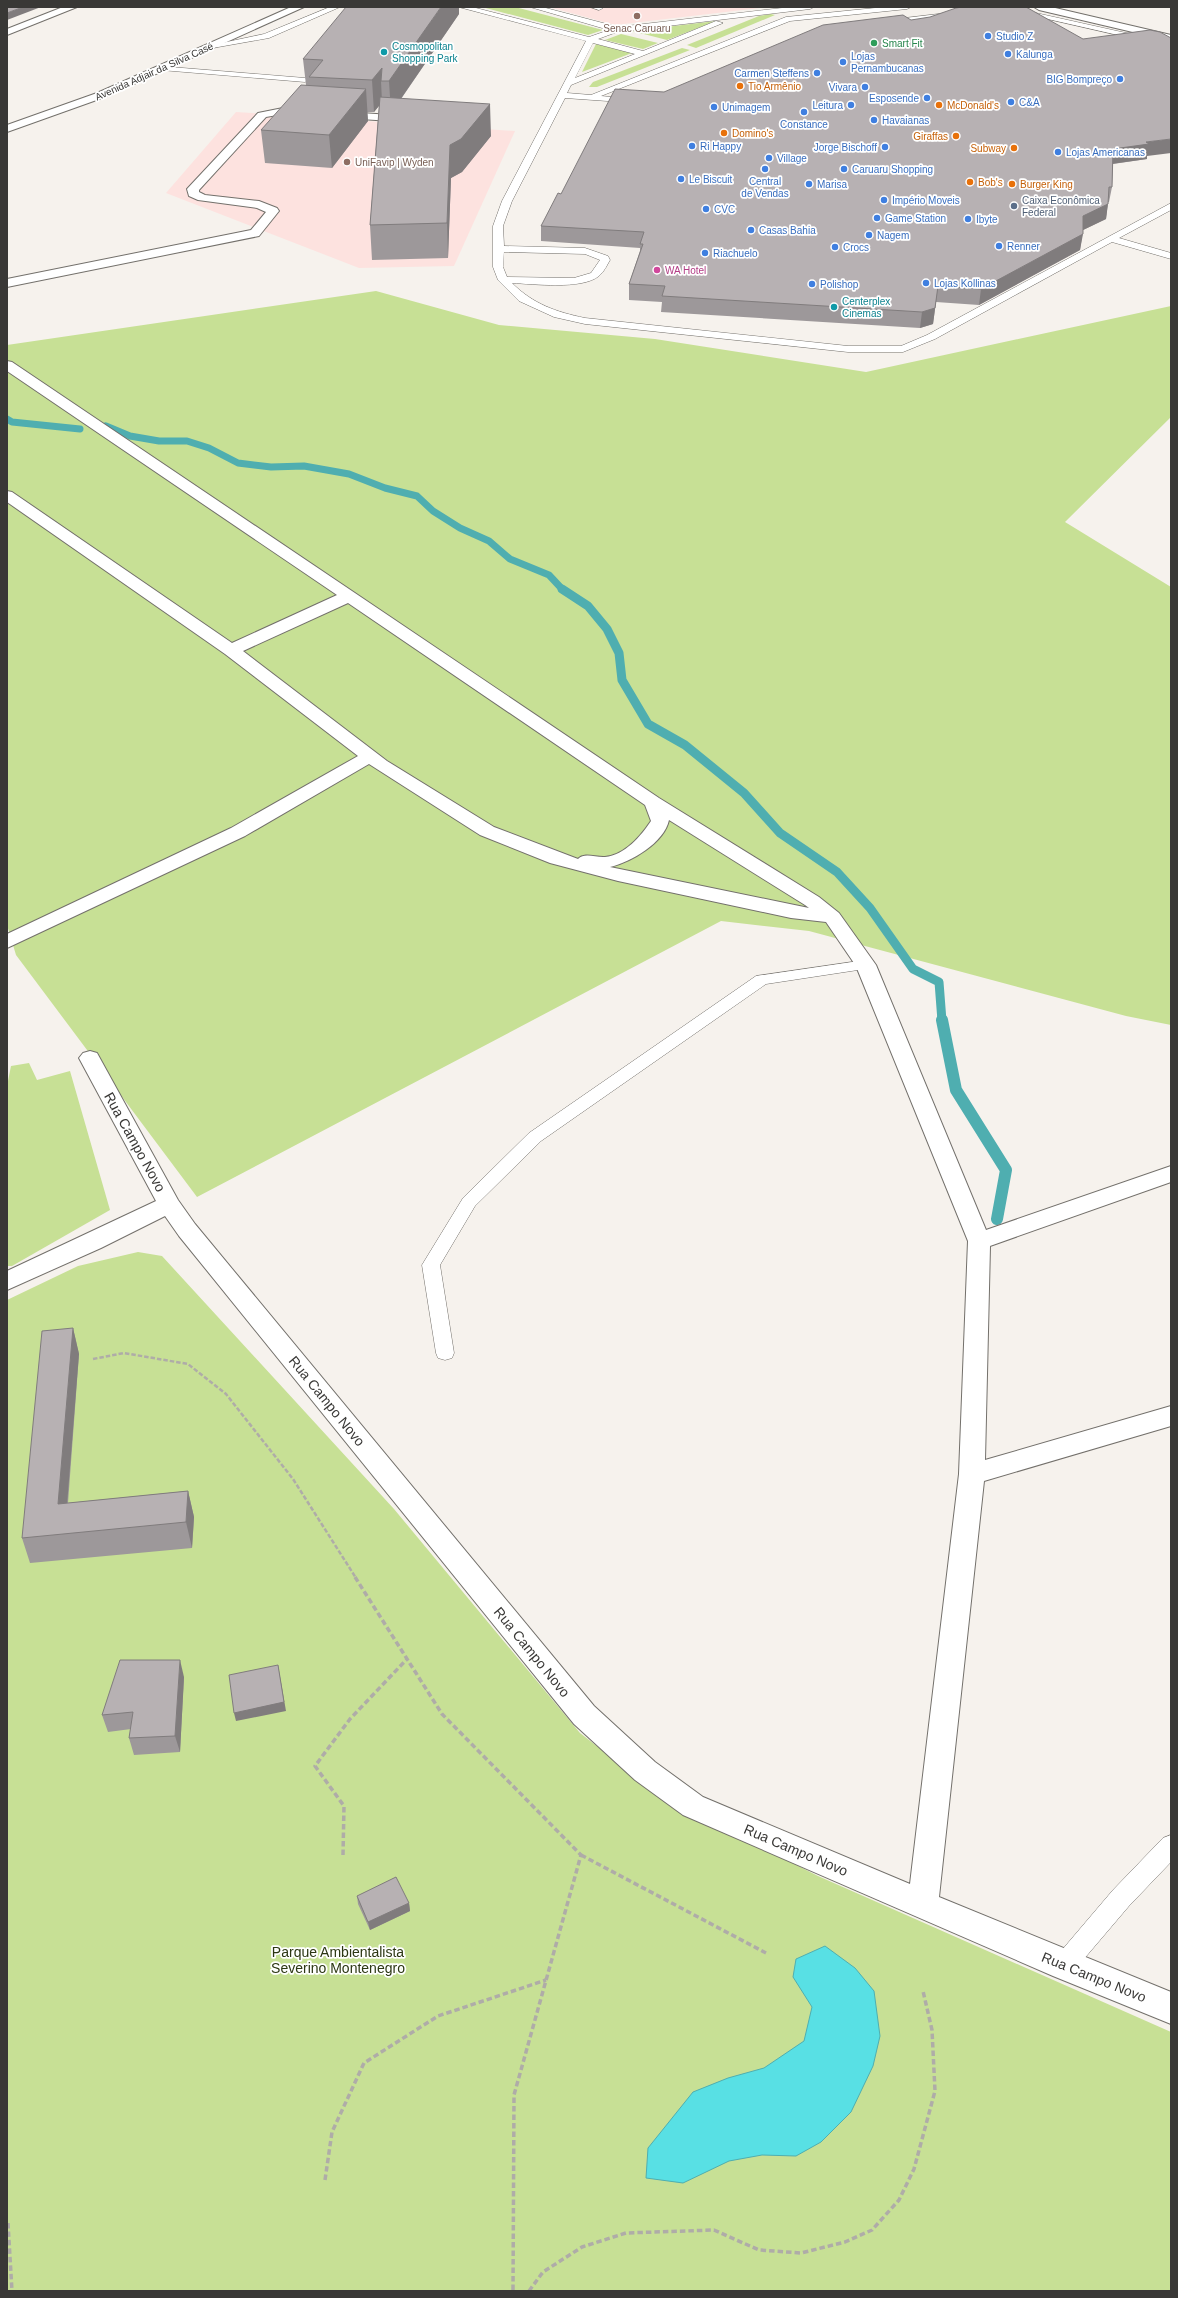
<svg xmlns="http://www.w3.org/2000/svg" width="1178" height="2298" viewBox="0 0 1178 2298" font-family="Helvetica,sans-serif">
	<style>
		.education { fill: #fde2df }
		.green { fill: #c7e095 }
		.water { fill: #58e0e4; stroke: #4faeb0 }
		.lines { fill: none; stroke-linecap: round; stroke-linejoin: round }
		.stream-far2 { stroke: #4faeb0; stroke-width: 7 }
		.stream-far1 { stroke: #4faeb0; stroke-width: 9 }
		.stream { stroke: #4faeb0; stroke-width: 12 }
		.service-casing { stroke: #73706b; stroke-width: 1 }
		.minor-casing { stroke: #73706b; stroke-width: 2 }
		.secondary-casing { stroke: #73706b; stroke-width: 2 }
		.path-far1 { stroke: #afaca8; stroke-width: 2.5; stroke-dasharray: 4.5 2; stroke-linecap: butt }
		.path { stroke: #afaca8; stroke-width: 3.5; stroke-dasharray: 5.5 3; stroke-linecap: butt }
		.service { fill: #fff; fill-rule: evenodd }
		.minor { fill: #fff; fill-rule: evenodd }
		.secondary { fill: #fff; fill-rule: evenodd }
		.wall { fill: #9d989a }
		.shaded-wall { fill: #807c7d }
		.building { fill: #b7b1b3; stroke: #807c7d }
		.education-dot { fill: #8d6e63; stroke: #fff; stroke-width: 1.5 }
		.shop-dot { fill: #3f7fe0; stroke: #fff; stroke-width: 1.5 }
		.leisure-dot { fill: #2e9e5b; stroke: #fff; stroke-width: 1.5 }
		.culture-dot { fill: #0f9aa8; stroke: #fff; stroke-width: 1.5 }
		.food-dot { fill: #e8710a; stroke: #fff; stroke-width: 1.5 }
		.service-dot { fill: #5c6f8a; stroke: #fff; stroke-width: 1.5 }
		.hotel-dot { fill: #d1479c; stroke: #fff; stroke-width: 1.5 }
		.labels { text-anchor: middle; stroke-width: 3.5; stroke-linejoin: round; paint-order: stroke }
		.far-education-label { font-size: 10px; fill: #785e54; stroke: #fff }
		.far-shop-label { font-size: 10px; fill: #366cbe; stroke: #fff; text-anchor: start }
		.far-leisure-label { font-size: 10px; fill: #27864d; stroke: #fff; text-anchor: start }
		.far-culture-label { font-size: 10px; fill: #0d838f; stroke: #fff; text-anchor: start }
		.far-street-label { font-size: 10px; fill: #393836; stroke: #fff }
		.far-food-label { font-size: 10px; fill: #c56008; stroke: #fff; text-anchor: start }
		.far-service-label { font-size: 10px; fill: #4e5e75; stroke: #fff; text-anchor: start }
		.far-hotel-label { font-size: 10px; fill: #b23c85; stroke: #fff; text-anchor: start }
		.near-street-label { font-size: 14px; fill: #393836; stroke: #fff }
		.near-park-label { font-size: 14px; fill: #2c3713; stroke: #fff }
	</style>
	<rect width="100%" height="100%" fill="#f6f2ed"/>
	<g class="education">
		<polygon points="549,7 768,7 615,25"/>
		<polygon points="236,112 515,131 454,266 359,268 166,193"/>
	</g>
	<g class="green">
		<polygon points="482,7 515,7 603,30 588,35"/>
		<polygon points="771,14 775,15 696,48 687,45 759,16"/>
		<polygon points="716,21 667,40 632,31"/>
		<polygon points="621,34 658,43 643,49 605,40"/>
		<polygon points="596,44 632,53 582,72"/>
		<polygon points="682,48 690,50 597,87 589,87 593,82"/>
		<polygon points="376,291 499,325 655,339 866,372 1171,306 1171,417 1065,522 1171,587 1171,1025 1126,1016 809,931 721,921 197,1197 16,955 7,925 7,345"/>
		<polygon points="29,1063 37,1080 70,1071 110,1210 12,1266 7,1266 7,1086 11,1066"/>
		<polygon points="138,1252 162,1256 394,1509 580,1733 661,1796 818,1876 1171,2032 1171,2291 7,2291 7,1300 78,1266"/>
	</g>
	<polygon class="water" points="825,1946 855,1968 874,1991 880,2036 873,2066 851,2112 821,2142 796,2156 762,2155 729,2161 683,2183 646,2178 648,2148 693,2092 728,2078 764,2068 804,2041 812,2007 793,1977 796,1959"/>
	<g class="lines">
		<g class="stream-far2">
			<polyline points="7,419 12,422 80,429"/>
			<polyline points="106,426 130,436 159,441 187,441 209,448 238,463 271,467 304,466 349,474 385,488 417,496 433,511 460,528 489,541 510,559 549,575 563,590"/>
		</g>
		<polyline class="stream-far1" points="562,589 588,606 607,629 619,653 622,680 648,724 685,745 744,793 780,833 837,872 870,908 913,969 939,982 942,1021"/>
		<polyline class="stream" points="942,1020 956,1090 1006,1170 997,1219"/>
		<g class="service-casing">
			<g id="service">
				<polygon points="330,7 340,7 269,38 207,49 203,47 264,34"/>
				<path d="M459,7H472L589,37L609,30L530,7H542L618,27L791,7H814L810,9L617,32L598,39L643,51L716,21L723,23L571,85L567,93L591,95L786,17L885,7H911L907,9L790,21L601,96L633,99H636V103L565,98L512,201L503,226L504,246L585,248L608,256L610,260C607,265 604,272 599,276C582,290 533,284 512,283C533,304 556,312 585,318L848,346H901L927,335L1171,203V210L1119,238L1171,253V259L1112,242L935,339L903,352H848L585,324L554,317L519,301L498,280L493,267V226L502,201L586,41ZM593,43L635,54L575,78ZM504,252L585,254L600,260L591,273L574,278L507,277L503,267Z"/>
				<polygon points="590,7 602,7 603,8 599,10"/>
				<polygon points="995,7 1009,7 1171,43 1171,47"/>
				<polygon points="947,13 950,13 950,17 888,24 884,22 888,20"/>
				<polygon points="158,66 305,78 309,80 305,82 161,70 157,68"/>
				<polygon points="866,960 871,962 874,965 871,968 766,984 541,1141 475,1206 440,1265 454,1353 452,1358 445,1360 438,1358 436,1353 422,1265 463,1198 529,1133 756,976"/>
				<polygon points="1171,1835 1171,1862 1129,1906 1072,1973 1064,1977 1056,1973 1052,1965 1056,1957 1113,1890 1163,1838"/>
			</g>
		</g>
		<g class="minor-casing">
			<g id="minor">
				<polygon points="63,7 77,7 7,35 7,29"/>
				<polygon points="1034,7 1051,7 1171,35 1171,41 1039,10"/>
				<polygon points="283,108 407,116 412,119 407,122 283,114 266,117 199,190 199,192 205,195 259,201 277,208 279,211 259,236 7,287 7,279 251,230 266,212 257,208 198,200 189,196 187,189 258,113"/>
				<path d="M7,361L12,362L659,798L819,897L839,913L876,965L986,1230L1171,1166V1182L990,1246L985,1460L1171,1406V1426L984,1481L939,1897L1171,1992V2024L1053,1976L683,1815L635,1780L574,1724L179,1236L165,1216L101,1248L7,1290V1271L156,1201L79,1058L83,1053L90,1051L97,1053L178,1200L195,1224L594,1706L655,1762L703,1797L910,1884L959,1474L968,1241L856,966L826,922L791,918L618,881L550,863L480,835L369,764L245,836L7,948V934L231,828L358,756L225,654L7,502V491L12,492L232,643L337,595L7,371ZM348,603L645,805L651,821C641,836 625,855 605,857C596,858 585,852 578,859L494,827L387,761L243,651ZM669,820L805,905L809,908L610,867C631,862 664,843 669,820Z"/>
			</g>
		</g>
		<g class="secondary-casing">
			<polygon id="secondary" points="291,7 304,7 105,97 7,132 7,125 97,93"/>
		</g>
		<polyline class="path-far1" points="93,1359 124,1353 188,1364 226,1394 293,1479 356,1578"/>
		<g class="path">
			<polyline points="355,1577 442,1714 581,1855 514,2095 513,2291"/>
			<polyline points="343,1855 344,1806 315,1766 350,1719 407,1659"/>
			<polyline points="581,1855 766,1953"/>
			<polyline points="325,2180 332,2132 364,2063 438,2016 546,1980"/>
			<polyline points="8,2223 12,2291"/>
			<polyline points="529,2291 543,2272 582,2247 626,2233 714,2230 759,2250 801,2253 845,2242 872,2230 899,2200 914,2169 935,2091 932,2030 923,1991"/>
		</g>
		<use href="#service" class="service"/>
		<use href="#minor" class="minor"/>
		<use href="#secondary" class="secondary"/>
	</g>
	<g class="wall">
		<polygon points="459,14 401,99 491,136 462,172 451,178 448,258 372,260 370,225 379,106 374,112 367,112 368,121 332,168 265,163 261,130 306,85 303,59"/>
		<polygon points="1147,156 1147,159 1113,164 1112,187 1109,202 1108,202 1106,219 1083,230 1080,250 979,305 936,302 933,324 920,328 661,312 662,302 629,300 629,284 640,251 640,248 541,241 541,226 561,194"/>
		<polygon points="73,1328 79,1354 68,1503 188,1491 194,1517 192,1548 30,1563 22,1538"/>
		<polygon points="184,1677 180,1752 134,1755 129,1738 131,1729 108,1732 102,1715"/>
		<polygon points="357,1896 409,1903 410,1911 370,1930 358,1904"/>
	</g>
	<g class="shaded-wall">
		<polygon points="23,7 41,7 7,20 7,13"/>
		<polygon points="441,7 459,7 459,14 391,113 389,81"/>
		<polygon points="382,68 381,81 382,102 374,112 372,80"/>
		<polygon points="366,89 368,121 332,168 329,135"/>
		<polygon points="490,104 491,136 462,172 451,178 448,258 447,223 450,145"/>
		<polygon points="1171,139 1171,153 1147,156 1147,159 1111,164 1113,149 1146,142"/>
		<polygon points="1108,204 1106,219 1081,231 1083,216"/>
		<polygon points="1083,234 1080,250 979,305 981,289"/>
		<polygon points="938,286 933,324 920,328 922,312"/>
		<polygon points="73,1328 79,1354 65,1530 58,1504"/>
		<polygon points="188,1491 194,1517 192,1548 186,1522"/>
		<polygon points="180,1660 184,1677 180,1752 175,1736"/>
		<polygon points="278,1665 286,1711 236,1721 234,1713"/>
		<polygon points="409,1903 410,1911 370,1930 368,1922"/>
	</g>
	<g class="building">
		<polygon points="7,7 23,7 7,13"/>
		<polygon points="346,7 441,7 389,81 381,81 382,68 372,80 309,77 323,60 303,59"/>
		<polygon points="962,7 1026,7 1083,39 1150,30 1160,32 1171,38 1171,139 1146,142 1149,144 1113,149 1112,187 1109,187 1108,204 1083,216 1083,234 981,289 938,286 935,308 922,312 662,296 665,286 629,284 643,244 640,244 644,232 541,226 558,193 561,194 615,89 664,92 823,25 903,15 911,20 930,17 956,8"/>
		<polygon points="301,85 366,89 329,135 261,130"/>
		<polygon points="380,97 490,104 461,139 450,145 447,223 370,225"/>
		<polygon points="73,1328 58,1504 188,1491 186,1522 22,1538 42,1331"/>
		<polygon points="120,1660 180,1660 175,1736 129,1738 133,1712 102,1715"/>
		<polygon points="278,1665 284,1702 234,1713 229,1675"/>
		<polygon points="396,1877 409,1903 368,1922 357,1896"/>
	</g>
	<g class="education-dot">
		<circle cx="637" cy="16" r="4"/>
		<circle cx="347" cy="162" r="4"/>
	</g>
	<g class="shop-dot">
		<circle cx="988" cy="36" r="4"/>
		<circle cx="1008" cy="54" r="4"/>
		<circle cx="843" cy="62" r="4"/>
		<circle cx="817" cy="73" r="4"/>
		<circle cx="1120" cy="79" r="4"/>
		<circle cx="865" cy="87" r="4"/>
		<circle cx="927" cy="98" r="4"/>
		<circle cx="1011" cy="102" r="4"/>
		<circle cx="851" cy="105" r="4"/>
		<circle cx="714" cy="107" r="4"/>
		<circle cx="804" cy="112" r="4"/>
		<circle cx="874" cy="120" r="4"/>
		<circle cx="692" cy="146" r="4"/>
		<circle cx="885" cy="147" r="4"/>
		<circle cx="1058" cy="152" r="4"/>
		<circle cx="769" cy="158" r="4"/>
		<circle cx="765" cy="169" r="4"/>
		<circle cx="844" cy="169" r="4"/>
		<circle cx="681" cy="179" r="4"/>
		<circle cx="809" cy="184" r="4"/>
		<circle cx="884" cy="200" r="4"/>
		<circle cx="706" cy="209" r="4"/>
		<circle cx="877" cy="218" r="4"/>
		<circle cx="968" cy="219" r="4"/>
		<circle cx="751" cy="230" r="4"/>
		<circle cx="869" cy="235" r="4"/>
		<circle cx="999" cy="246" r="4"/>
		<circle cx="835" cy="247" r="4"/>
		<circle cx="705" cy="253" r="4"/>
		<circle cx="926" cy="283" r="4"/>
		<circle cx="812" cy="284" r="4"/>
	</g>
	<circle class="leisure-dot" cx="874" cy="43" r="4"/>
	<g class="culture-dot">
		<circle cx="384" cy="52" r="4"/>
		<circle cx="834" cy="307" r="4"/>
	</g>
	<g class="food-dot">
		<circle cx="740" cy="86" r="4"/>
		<circle cx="939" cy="105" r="4"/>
		<circle cx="724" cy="133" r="4"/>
		<circle cx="956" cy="136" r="4"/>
		<circle cx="1014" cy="148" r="4"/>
		<circle cx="970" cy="182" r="4"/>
		<circle cx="1012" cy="184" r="4"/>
	</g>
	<circle class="service-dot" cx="1014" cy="206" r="4"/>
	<circle class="hotel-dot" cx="657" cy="270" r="4"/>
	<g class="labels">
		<g class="far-education-label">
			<text x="637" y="32">Senac Caruaru</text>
			<text x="355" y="166" text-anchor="start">UniFavip | Wyden</text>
		</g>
		<g class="far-shop-label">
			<text x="996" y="40">Studio Z</text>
			<text x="1016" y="58">Kalunga</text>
			<text x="851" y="60">Lojas<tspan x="851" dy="12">Pernambucanas</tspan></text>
			<text x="809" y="77" text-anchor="end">Carmen Steffens</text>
			<text x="1112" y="83" text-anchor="end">BIG Bompreço</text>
			<text x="857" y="91" text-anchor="end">Vivara</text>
			<text x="919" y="102" text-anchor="end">Esposende</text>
			<text x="1019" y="106">C&amp;A</text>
			<text x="843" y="109" text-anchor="end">Leitura</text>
			<text x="722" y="111">Unimagem</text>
			<text x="882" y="124">Havaianas</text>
			<text x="804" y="128" text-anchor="middle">Constance</text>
			<text x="700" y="150">Ri Happy</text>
			<text x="877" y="151" text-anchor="end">Jorge Bischoff</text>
			<text x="1066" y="156">Lojas Americanas</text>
			<text x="777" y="162">Village</text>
			<text x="852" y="173">Caruaru Shopping</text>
			<text x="689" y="183">Le Biscuit</text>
			<text x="765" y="185" text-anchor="middle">Central<tspan x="765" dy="12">de Vendas</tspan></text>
			<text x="817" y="188">Marisa</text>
			<text x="892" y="204">Império Moveis</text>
			<text x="714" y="213">CVC</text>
			<text x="885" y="222">Game Station</text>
			<text x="976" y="223">Ibyte</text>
			<text x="759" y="234">Casas Bahia</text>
			<text x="877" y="239">Nagem</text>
			<text x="1007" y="250">Renner</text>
			<text x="843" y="251">Crocs</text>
			<text x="713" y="257">Riachuelo</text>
			<text x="934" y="287">Lojas Kollinas</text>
			<text x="820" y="288">Polishop</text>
		</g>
		<g class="far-leisure-label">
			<text x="882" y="47">Smart Fit</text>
		</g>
		<g class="far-culture-label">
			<text x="392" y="50">Cosmopolitan<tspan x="392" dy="12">Shopping Park</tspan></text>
			<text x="842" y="305">Centerplex<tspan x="842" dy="12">Cinemas</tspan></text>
		</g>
		<g class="far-street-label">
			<text transform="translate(154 71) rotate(-24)" y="4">Avenida Adjair da Silva Casé</text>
		</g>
		<g class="far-food-label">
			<text x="748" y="90">Tio Armênio</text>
			<text x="947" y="109">McDonald's</text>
			<text x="732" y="137">Domino's</text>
			<text x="948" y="140" text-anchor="end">Giraffas</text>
			<text x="1006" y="152" text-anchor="end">Subway</text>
			<text x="978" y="186">Bob's</text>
			<text x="1020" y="188">Burger King</text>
		</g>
		<g class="far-service-label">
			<text x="1022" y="204">Caixa Econômica<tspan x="1022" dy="12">Federal</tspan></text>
		</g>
		<g class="far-hotel-label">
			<text x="665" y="274">WA Hotel</text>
		</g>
		<g class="near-street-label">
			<text transform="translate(135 1142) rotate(61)" y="5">Rua Campo Novo</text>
			<text transform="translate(327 1401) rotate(51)" y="5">Rua Campo Novo</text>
			<text transform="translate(532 1652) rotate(51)" y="5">Rua Campo Novo</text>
			<text transform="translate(796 1850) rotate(23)" y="5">Rua Campo Novo</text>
			<text transform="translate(1094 1977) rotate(22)" y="5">Rua Campo Novo</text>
		</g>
		<g class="near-park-label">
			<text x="338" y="1957">Parque Ambientalista<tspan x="338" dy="16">Severino Montenegro</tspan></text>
		</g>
	</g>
	<rect width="1178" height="2298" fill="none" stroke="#393836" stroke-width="16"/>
</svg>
